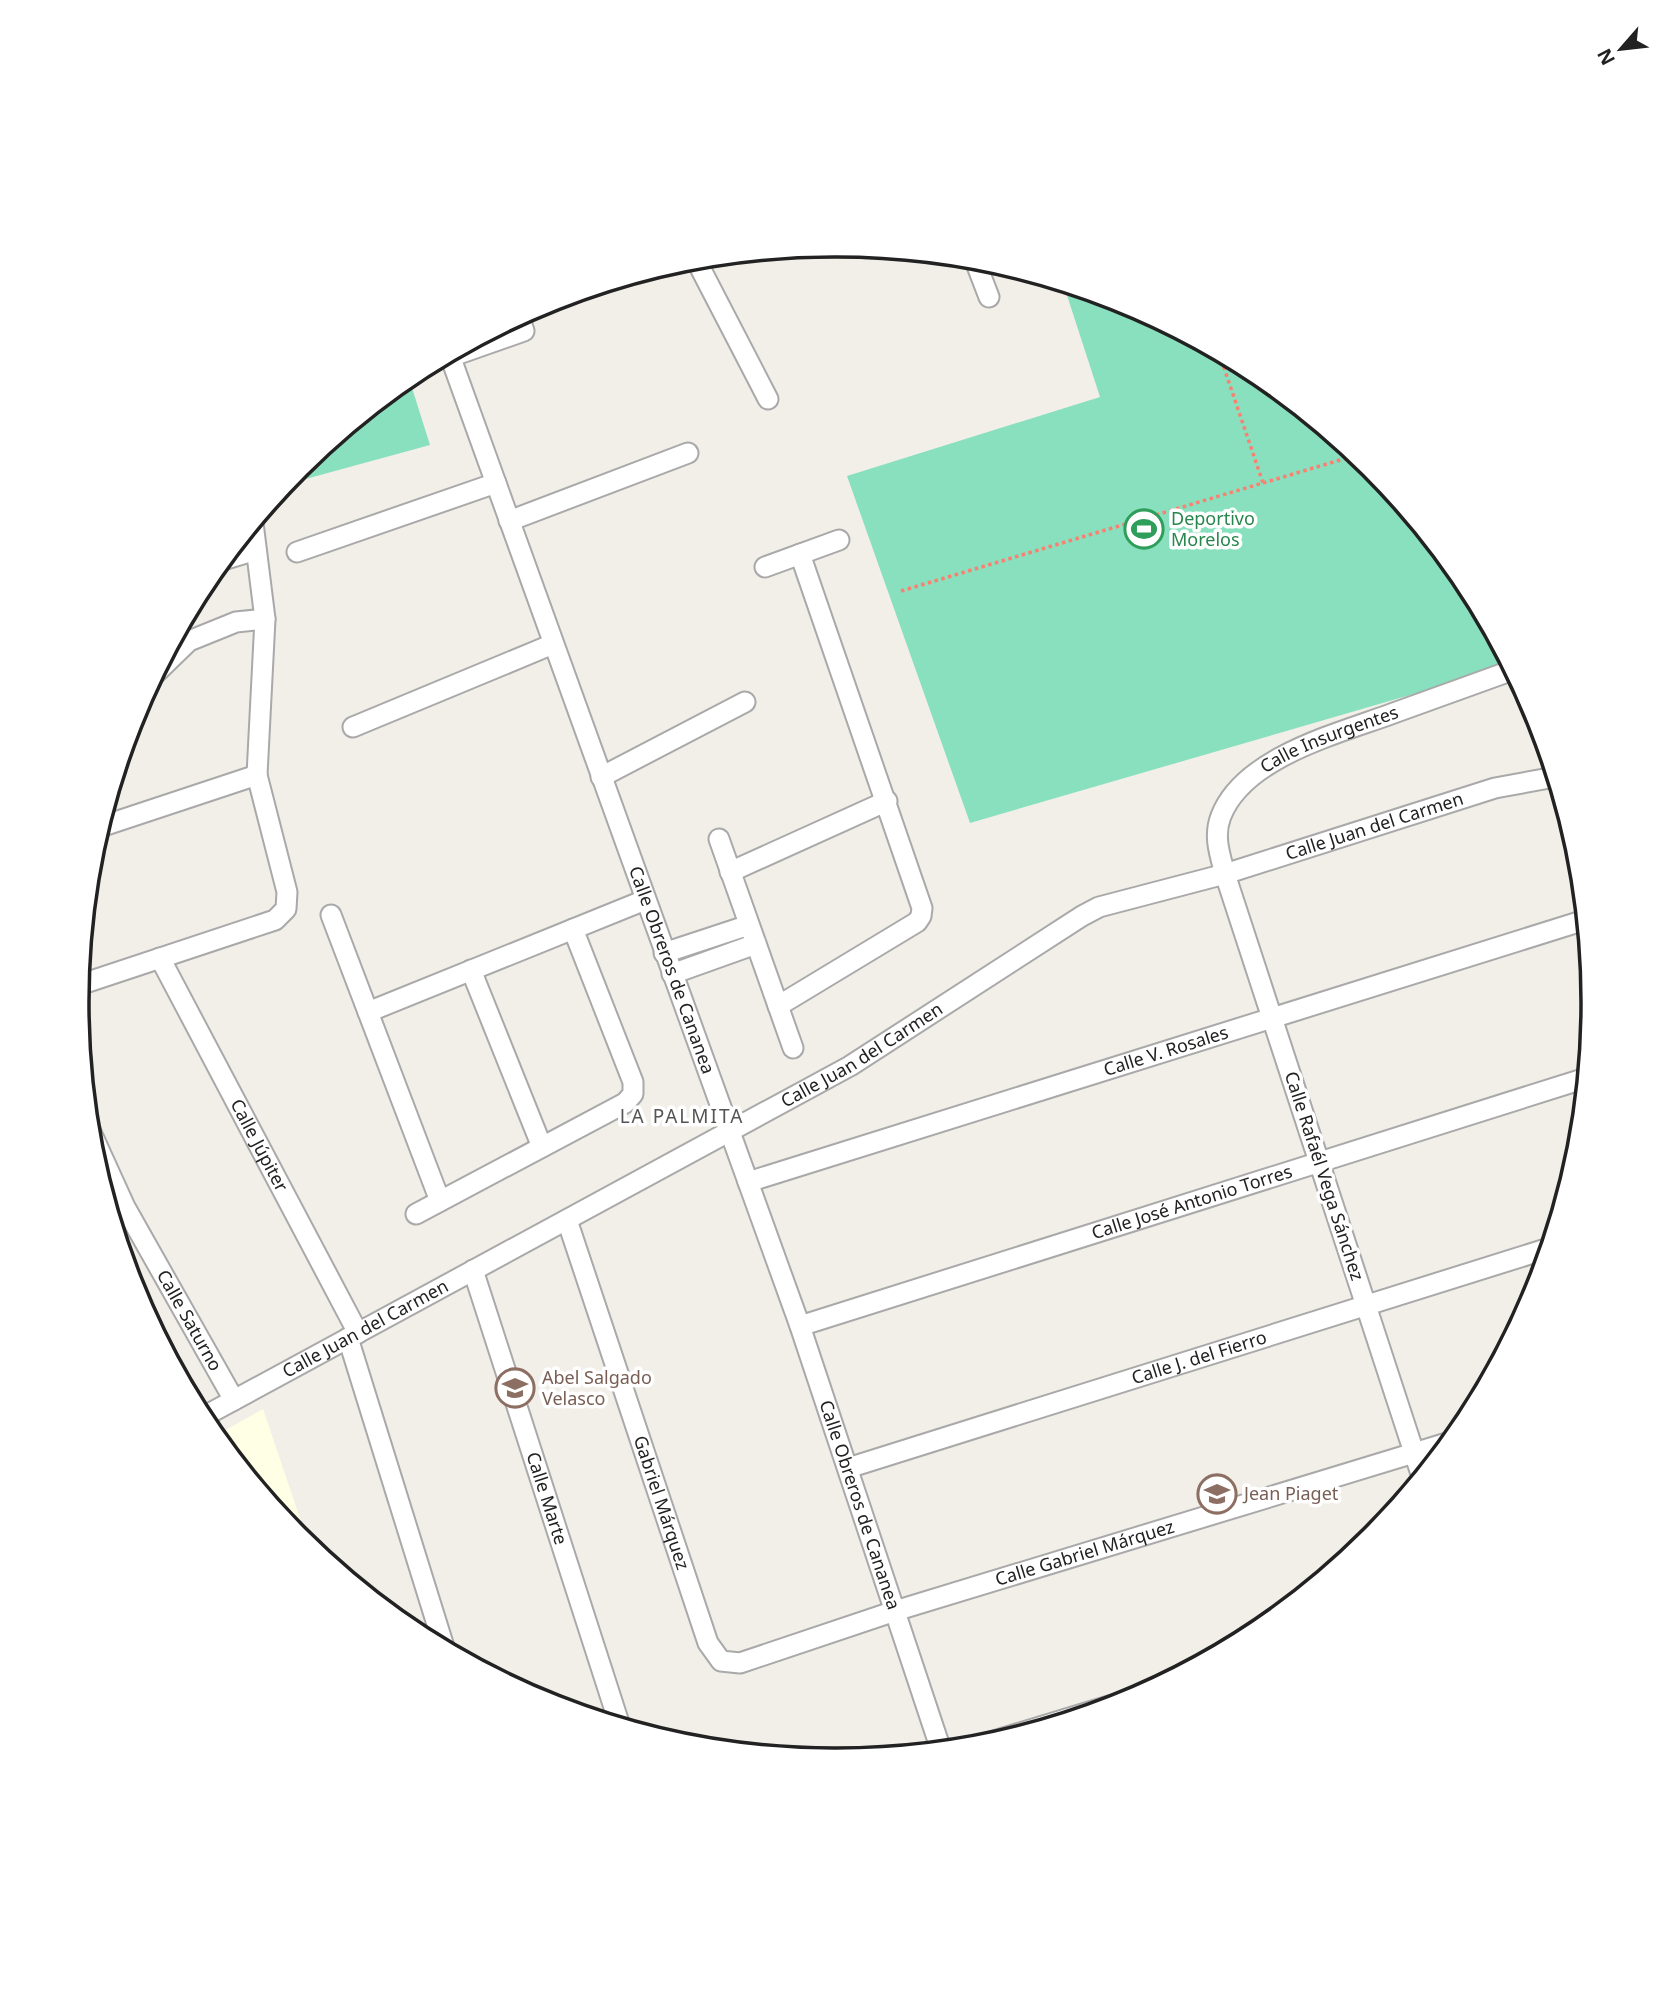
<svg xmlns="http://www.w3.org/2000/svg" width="1670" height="2005" viewBox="0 0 1670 2005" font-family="'Noto Sans',sans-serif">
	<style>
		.education { fill: #ffffe5 }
		.pitch { fill: #88e0be }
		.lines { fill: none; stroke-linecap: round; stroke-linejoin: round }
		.minor-casing { stroke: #a9a9a9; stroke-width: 23 }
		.path { stroke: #fa8072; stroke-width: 3.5; stroke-dasharray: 3.5 3.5; stroke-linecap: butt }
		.minor { stroke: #fff; stroke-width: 19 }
		.labels { text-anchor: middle; stroke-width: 7; stroke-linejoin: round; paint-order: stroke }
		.leisure-label { font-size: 18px; fill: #27864d; stroke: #fff; text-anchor: start }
		.street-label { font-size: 18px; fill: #222; stroke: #fff }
		.education-label { font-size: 18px; fill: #785e54; stroke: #fff; text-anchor: start }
		.neighbourhood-label { font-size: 19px; letter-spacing: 2px; fill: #555; stroke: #fff }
		.rim { fill: none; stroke: #222; stroke-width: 3.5 }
	</style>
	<rect width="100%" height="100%" fill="#f2efe9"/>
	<polygon class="education" points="263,1409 310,1548 299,1538 215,1436"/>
	<g class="pitch">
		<polygon points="1063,283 1125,302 1256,372 1371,467 1465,582 1509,663 1472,677 970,823 847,476 1100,397"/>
		<polygon points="412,388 430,445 291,483 289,478 299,466 385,396"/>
	</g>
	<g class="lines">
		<g class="minor-casing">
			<g id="minor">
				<polyline points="695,258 768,399"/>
				<polyline points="974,258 989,297"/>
				<path id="s1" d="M449,353L800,1326L941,1750"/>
				<polyline points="450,357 524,331 519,316"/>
				<polyline points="509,521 688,453"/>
				<polyline points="297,552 496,483"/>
				<polyline points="223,560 256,550"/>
				<polyline points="765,567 839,540"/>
				<polyline points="156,673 189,641 236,622 265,619"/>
				<polyline points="353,727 553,644"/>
				<polyline points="601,777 745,702"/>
				<polyline points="100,827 257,775"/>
				<polyline points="719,839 793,1048"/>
				<polyline points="730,872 887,801"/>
				<polyline points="331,915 440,1201"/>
				<polyline points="664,953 749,925"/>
				<path id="s2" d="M160,958L358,1333"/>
				<polyline points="471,970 542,1147"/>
				<polyline points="672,974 756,944"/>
				<polyline points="79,985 275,920 286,909 287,892 257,775 265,619 253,523"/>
				<polyline points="778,1006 917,922 921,916 922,908 800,554"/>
				<polyline points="368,1012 645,900"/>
				<path id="s3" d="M90,1130L125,1207L234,1400"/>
				<path id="s4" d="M748,1182L1585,920"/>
				<polyline points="416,1214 625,1103 633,1094 633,1082 573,929"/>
				<path id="s5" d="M567,1220L708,1643L721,1661L740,1663L895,1611L1450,1442"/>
				<path id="s6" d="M473,1270L620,1726"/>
				<path id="s7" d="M800,1326L1586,1078"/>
				<polyline points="348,1338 445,1650"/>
				<path id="s8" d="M201,1418L850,1066L1082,916L1099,907L1225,874L1495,788L1555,777"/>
				<path id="s9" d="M848,1468L1549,1248"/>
				<path id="s10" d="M1422,1477L1225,874C1220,855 1213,836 1221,816C1244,757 1337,734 1391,714C1432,699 1472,685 1513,670"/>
				<polyline points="974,1747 1135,1698"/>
			</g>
		</g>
		<g class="path">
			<polyline points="1263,483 1357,455"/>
			<polyline points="901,591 1263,483 1219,353"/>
		</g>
		<use href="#minor" class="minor"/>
	</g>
	<defs>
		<g id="stadium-ring" transform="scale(2.0125)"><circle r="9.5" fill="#fff" stroke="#2e9e5b" stroke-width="1.5"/><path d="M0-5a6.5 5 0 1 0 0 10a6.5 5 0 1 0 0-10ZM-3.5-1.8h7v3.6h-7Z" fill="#2e9e5b"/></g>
		<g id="school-ring" transform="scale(2.0125)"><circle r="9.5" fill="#fff" stroke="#8d6e63" stroke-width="1.5"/><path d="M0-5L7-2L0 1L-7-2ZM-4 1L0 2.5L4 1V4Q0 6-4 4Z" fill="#8d6e63"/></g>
	</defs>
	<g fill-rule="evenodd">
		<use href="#stadium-ring" x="1144" y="529"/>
		<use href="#school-ring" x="515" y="1388"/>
		<use href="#school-ring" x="1217" y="1494"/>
	</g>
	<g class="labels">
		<g class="leisure-label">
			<text x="1171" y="525">Deportivo<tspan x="1171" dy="21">Morelos</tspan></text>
		</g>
		<g class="street-label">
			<text dy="6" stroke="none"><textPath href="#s10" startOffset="831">Calle Insurgentes</textPath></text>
			<text dy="6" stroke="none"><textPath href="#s8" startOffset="1321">Calle Juan del Carmen</textPath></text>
			<text dy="6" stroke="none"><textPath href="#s1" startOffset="656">Calle Obreros de Cananea</textPath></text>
			<text dy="6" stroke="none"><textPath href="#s4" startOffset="438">Calle V. Rosales</textPath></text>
			<text dy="6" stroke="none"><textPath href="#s8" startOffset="754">Calle Juan del Carmen</textPath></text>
			<text dy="6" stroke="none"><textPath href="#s2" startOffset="212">Calle Júpiter</textPath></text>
			<text transform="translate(1324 1176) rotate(72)" y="6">Calle Rafaél Vega Sánchez</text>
			<text dy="6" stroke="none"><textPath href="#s7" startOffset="411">Calle José Antonio Torres</textPath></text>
			<text dy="6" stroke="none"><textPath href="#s3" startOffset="215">Calle Saturno</textPath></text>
			<text dy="6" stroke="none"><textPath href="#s8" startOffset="187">Calle Juan del Carmen</textPath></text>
			<text dy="6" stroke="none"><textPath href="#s9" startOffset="368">Calle J. del Fierro</textPath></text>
			<text dy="6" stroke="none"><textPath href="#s6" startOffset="240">Calle Marte</textPath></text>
			<text dy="6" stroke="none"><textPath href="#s5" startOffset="298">Gabriel Márquez</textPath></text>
			<text dy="6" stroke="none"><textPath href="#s1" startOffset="1223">Calle Obreros de Cananea</textPath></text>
			<text dy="6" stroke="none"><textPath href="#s5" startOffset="849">Calle Gabriel Márquez</textPath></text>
		</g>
		<g class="education-label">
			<text x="542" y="1384">Abel Salgado<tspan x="542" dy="21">Velasco</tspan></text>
			<text x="1244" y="1500">Jean Piaget</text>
		</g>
		<g class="neighbourhood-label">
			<text x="682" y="1123">LA PALMITA</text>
		</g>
	</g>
	<path d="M0 0H1670V2005H0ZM834 257H836A745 745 0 0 1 1581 1002V1003A745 745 0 0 1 836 1748H834A745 745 0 0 1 89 1003V1002A745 745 0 0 1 834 257Z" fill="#fff" fill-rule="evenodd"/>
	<path class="rim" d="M834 257H836A745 745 0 0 1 1581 1002V1003A745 745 0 0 1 836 1748H834A745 745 0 0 1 89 1003V1002A745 745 0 0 1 834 257Z"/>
	<g transform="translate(1621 49) rotate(242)" stroke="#ffffff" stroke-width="5" paint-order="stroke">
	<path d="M0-5L12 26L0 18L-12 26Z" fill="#222222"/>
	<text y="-10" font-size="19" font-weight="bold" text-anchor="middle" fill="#222222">N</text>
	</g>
</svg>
